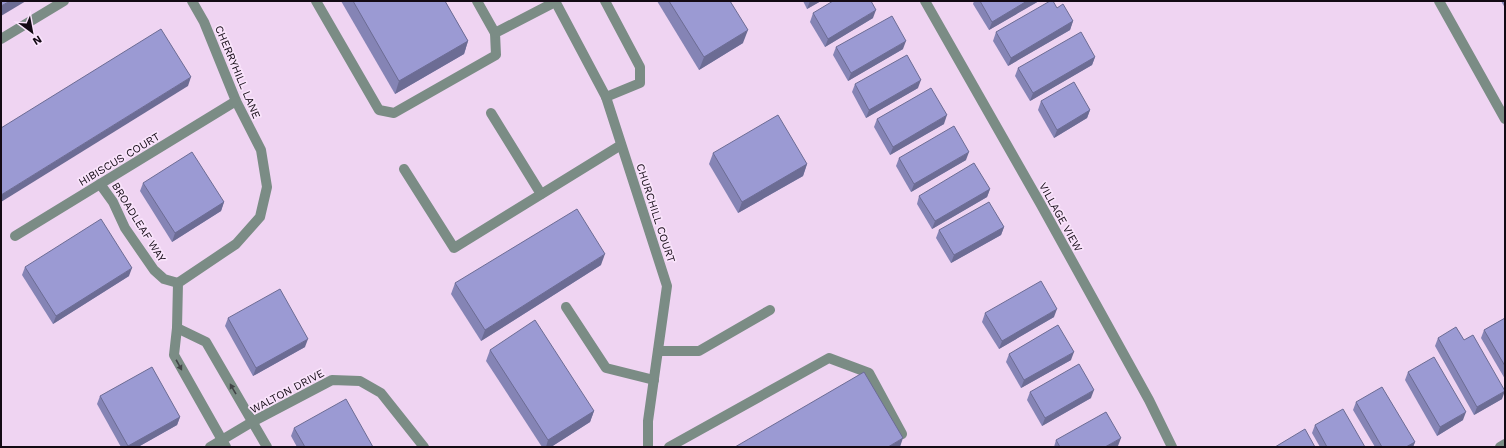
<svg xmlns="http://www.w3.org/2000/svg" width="1506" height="448" viewBox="0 0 1506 448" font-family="'Work Sans',sans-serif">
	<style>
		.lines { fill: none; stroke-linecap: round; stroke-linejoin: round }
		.service { stroke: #7b8c85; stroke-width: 10 }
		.minor { stroke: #7b8c85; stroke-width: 10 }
		.wall { fill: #8584b5 }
		.shaded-wall { fill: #6c6c94 }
		.building { fill: #9b9ad3; stroke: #6c6c94 }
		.oneway { fill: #424447 }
		.labels { text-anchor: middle; stroke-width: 3.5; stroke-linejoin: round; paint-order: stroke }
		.street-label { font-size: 11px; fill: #130a14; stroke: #f9e3fb }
	</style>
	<rect width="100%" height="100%" fill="#efd4f2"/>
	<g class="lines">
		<g class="service">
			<polyline points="316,1 379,110 394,113 496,55 495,33 555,2"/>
			<polyline points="477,1 495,33"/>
			<polyline points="605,1 640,67 640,83 606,97"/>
			<polyline points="1,39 64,1"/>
			<polyline points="491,113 541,194"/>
			<polyline points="404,169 454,248 621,145"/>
			<polyline points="566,307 606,368 654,380"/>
			<polyline points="658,351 699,351 770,310"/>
			<polyline points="669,447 829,358 869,373 902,434"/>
		</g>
		<g class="minor">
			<polyline points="192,1 204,22 236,101 261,150 267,187 260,217 236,244 178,283 177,328 174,355 226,447"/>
			<polyline points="555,1 606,97 667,286 648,421 648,447"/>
			<polyline points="925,1 1040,203 1149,400 1172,447"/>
			<polyline points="1439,1 1505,119"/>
			<polyline points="100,184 113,202 125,228 154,270 164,279 178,283"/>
			<polyline points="15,236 236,101"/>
			<polyline points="177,328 206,342 267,447"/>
			<polyline points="210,447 252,422 332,380 360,381 381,393 424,447"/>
			<polyline points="1500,447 1505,444"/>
		</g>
	</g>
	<g class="wall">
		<polygon points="341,1 445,1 468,41 464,54 395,94"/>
		<polygon points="657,1 730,1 743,43 699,70"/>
		<polygon points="803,1 821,1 807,9"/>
		<polygon points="974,1 1039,1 989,30 973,4"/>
		<polygon points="1501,1 1505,1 1505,8"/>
		<polygon points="1057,8 1073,21 1070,30 1008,66 993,41 996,32"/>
		<polygon points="813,13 873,18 825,47 810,22"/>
		<polygon points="836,47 903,49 848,81 833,55"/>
		<polygon points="1095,57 1092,65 1030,101 1015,76 1018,68"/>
		<polygon points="855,84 918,88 866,118 852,92"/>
		<polygon points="1041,101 1090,110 1087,118 1054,138 1038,110"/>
		<polygon points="877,119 944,124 890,155 874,127"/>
		<polygon points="713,153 807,164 803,176 738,213 709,164"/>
		<polygon points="899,158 966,160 911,192 896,166"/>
		<polygon points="143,183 224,202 221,211 172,242 140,191"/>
		<polygon points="990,189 987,197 932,229 917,204 919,196"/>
		<polygon points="1004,227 1001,235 951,263 936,238 939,230"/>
		<polygon points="601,265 481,341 451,294 455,283"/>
		<polygon points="25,267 129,276 53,324 22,275"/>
		<polygon points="985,313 1054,317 999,349 982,322"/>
		<polygon points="228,318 305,347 253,376 225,326"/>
		<polygon points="1505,318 1505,379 1481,338 1484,330"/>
		<polygon points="1438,338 1464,340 1502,399 1474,415 1435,346"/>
		<polygon points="490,350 594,411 590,422 551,447 542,447 486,361"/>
		<polygon points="1009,354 1071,360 1021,388 1006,362"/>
		<polygon points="1408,372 1463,420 1437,436 1405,380"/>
		<polygon points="1030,392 1091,398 1042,426 1027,400"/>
		<polygon points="100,396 180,417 177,425 138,447 121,447 97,404"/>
		<polygon points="1356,402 1415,442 1413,447 1375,447 1353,410"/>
		<polygon points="1315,425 1365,447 1320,447 1312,433"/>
		<polygon points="294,428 373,447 297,447 291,436"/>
		<polygon points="1056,440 1118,446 1116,447 1054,447"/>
	</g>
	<g class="shaded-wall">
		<polygon points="10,1 26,1 1,16 1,6"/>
		<polygon points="810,1 821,1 807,9"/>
		<polygon points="1027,1 1039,1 989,30 992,22"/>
		<polygon points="876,10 873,18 825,47 828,39"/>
		<polygon points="1073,21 1070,30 1008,66 1011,58"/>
		<polygon points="748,30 743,43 699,70 704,57"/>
		<polygon points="468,41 464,54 395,94 399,81"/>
		<polygon points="906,41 903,49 848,81 851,73"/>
		<polygon points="1095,57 1092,65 1030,101 1033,93"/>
		<polygon points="191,77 188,86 1,202 1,195"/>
		<polygon points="921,80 918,88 866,118 869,110"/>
		<polygon points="1090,110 1087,118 1054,138 1057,130"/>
		<polygon points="947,115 944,124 890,155 893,147"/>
		<polygon points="969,152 966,160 911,192 914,184"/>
		<polygon points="807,164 803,176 738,213 742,202"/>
		<polygon points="990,189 987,197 932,229 935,221"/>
		<polygon points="224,202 221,211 172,242 175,233"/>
		<polygon points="1004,227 1001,235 951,263 954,255"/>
		<polygon points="605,254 601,265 481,341 485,330"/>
		<polygon points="132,268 129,276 53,324 56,316"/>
		<polygon points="1057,309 1054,317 999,349 1002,341"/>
		<polygon points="308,339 305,347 253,376 256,368"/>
		<polygon points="1074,352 1071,360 1021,388 1024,380"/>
		<polygon points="1094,390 1091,398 1042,426 1045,418"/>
		<polygon points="1505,391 1502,399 1474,415 1477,407"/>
		<polygon points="594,411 590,422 551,447 546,447 548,440"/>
		<polygon points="1466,412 1463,420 1437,436 1440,427"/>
		<polygon points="180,417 177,425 138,447 128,447 128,446"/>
		<polygon points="903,438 900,447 888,447"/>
		<polygon points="1121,438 1118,446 1116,447 1105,447"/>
		<polygon points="1415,442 1413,447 1406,447"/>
	</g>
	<g class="building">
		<polygon points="1,1 10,1 1,6"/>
		<polygon points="353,1 445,1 468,41 399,81"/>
		<polygon points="669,1 730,1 748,30 704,57"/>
		<polygon points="833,1 871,1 876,10 828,39 813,13"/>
		<polygon points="980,1 1027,1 992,22"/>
		<polygon points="1050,1 1053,1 1057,8 1063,4 1073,21 1011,58 996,32"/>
		<polygon points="892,16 906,41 851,73 836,47"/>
		<polygon points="161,29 191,77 1,195 1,128"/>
		<polygon points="1081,32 1095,57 1033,93 1018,68"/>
		<polygon points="907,55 921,80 869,110 855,84"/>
		<polygon points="1074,82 1090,110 1057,130 1041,101"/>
		<polygon points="931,88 947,115 893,147 877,119"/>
		<polygon points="778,115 807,164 742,202 713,153"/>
		<polygon points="954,126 969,152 914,184 899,158"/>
		<polygon points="192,152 224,202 175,233 143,183"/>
		<polygon points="974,163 990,189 935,221 919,196"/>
		<polygon points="989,202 1004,227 954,255 939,230"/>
		<polygon points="577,209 605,254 485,330 455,283"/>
		<polygon points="101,219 132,268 56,316 25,267"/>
		<polygon points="1041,281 1057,309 1002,341 985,313"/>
		<polygon points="280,289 308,339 256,368 228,318"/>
		<polygon points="1505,318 1505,366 1484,330"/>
		<polygon points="535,320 594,411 548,440 490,350"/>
		<polygon points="1058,325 1074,352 1024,380 1009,354"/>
		<polygon points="1456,327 1464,340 1473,335 1505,391 1477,407 1438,338"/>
		<polygon points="1434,357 1466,412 1440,427 1408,372"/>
		<polygon points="1079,364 1094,390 1045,418 1030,392"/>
		<polygon points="152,367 180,417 128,446 100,396"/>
		<polygon points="864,372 903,438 888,447 735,447"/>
		<polygon points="1382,387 1415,442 1406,447 1382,447 1356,402"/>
		<polygon points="346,399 373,447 305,447 294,428"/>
		<polygon points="1343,409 1365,447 1327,447 1315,425"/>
		<polygon points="1106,412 1121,438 1105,447 1060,447 1056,440"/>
		<polygon points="1305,429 1315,447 1275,447"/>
	</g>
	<defs><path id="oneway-solid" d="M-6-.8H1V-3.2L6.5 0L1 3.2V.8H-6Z"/></defs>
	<g class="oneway">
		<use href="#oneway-solid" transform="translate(179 365) rotate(61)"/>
		<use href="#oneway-solid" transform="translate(233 389) rotate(-120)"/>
	</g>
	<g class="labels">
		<g class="street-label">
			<text transform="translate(238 72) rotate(67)" y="4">CHERRYHILL LANE</text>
			<text transform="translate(119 159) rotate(-31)" y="4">HIBISCUS COURT</text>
			<text transform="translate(656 213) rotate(72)" y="4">CHURCHILL COURT</text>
			<text transform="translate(1061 217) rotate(61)" y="4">VILLAGE VIEW</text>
			<text transform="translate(139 222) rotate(58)" y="4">BROADLEAF WAY</text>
			<text transform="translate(287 391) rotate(-28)" y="4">WALTON DRIVE</text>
		</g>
	</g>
	<rect width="1506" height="448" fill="none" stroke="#130a14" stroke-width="4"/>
	<g transform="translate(32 32) rotate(148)" stroke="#f9e3fb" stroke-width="3" paint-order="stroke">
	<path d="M0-3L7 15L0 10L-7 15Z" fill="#130a14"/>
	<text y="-6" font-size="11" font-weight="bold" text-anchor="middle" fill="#130a14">N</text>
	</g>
</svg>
